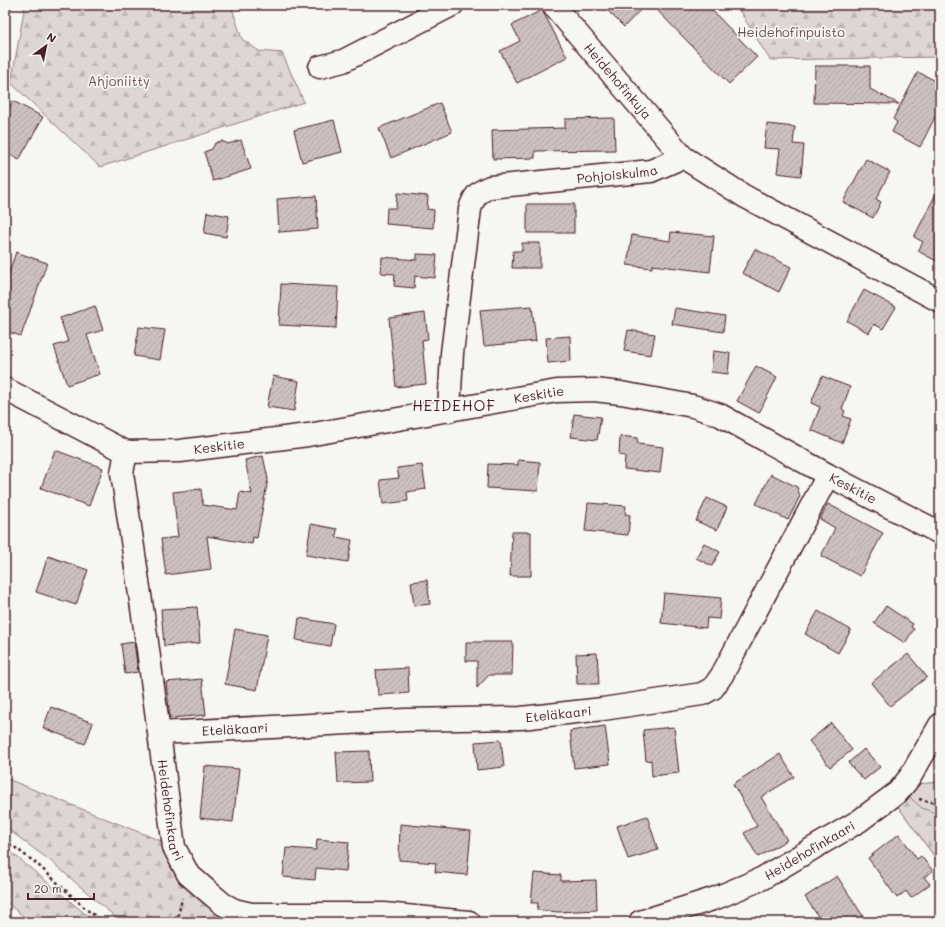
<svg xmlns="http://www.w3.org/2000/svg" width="945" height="927" viewBox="0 0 945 927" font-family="Mali,sans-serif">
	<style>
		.green { fill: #ddd6d5; stroke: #947a80 }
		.forest { fill: url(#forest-firs); stroke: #947a80 }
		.building { fill: url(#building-hatch); stroke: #4a1f2b }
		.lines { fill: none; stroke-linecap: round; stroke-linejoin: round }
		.street-casing { stroke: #4a1f2b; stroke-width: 25 }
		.path { stroke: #4a1f2b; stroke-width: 2.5; stroke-dasharray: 3 3; stroke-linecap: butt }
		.street { stroke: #f6f6f2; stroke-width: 22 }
		.labels { text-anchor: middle; stroke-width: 3.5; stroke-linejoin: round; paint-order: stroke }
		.park-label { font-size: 13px; fill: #6f4d56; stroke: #f6f6f2 }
		.street-label { font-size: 13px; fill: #4a1f2b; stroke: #f6f6f2 }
		.quarter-label { font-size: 15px; letter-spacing: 1px; fill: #4a1f2b; stroke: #f6f6f2 }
	</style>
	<defs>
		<pattern id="forest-firs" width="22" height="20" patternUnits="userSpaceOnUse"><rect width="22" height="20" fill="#ddd6d5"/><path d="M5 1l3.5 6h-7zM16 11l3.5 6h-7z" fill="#bfb7b7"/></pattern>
		<pattern id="building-hatch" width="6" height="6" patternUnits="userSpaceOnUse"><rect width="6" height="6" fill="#ccc1c0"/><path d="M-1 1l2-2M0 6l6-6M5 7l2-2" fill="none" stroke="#b1a5a5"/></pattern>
	</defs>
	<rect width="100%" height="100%" fill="#f6f6f2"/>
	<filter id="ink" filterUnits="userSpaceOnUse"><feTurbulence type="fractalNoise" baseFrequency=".025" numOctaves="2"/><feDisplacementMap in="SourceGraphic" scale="8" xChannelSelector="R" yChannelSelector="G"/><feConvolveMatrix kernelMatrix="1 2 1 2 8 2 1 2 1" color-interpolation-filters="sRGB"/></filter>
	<g filter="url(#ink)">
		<polygon class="green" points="940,782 940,864 894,801 917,784"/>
		<g class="forest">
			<polygon points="25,5 231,5 242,39 259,51 282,53 304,102 100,167 11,83"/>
			<polygon points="736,5 940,5 940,57 770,60"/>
			<path d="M5,778L166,843C170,853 173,866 178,875C193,898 224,917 250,922H121L52,862L5,827Z"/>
			<polygon points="905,793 922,808 940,815 940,864 894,801"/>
			<polygon points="5,847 95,922 30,922 5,901"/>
		</g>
		<g class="building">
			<polygon points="602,5 645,5 624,27"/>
			<polygon points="652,5 707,5 757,57 729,84"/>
			<polygon points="542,10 567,57 517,83 500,51 520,41 512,25"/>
			<polygon points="815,66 870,66 870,89 899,104 814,103"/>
			<polygon points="918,72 940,83 940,107 920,147 892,132 897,122 893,119"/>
			<polygon points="13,101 43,117 19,160 5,152 5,116"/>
			<polygon points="440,103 452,132 391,158 379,128"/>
			<polygon points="614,118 615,150 535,151 535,158 493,159 492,130 565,128 565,119"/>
			<polygon points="334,120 342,152 302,162 294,130"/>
			<polygon points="767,124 795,127 793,144 804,145 801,176 777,173 780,149 764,148"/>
			<polygon points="241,140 251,169 213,181 204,152 212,149 215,143 222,141 228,144"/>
			<polygon points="866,159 890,172 876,199 881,202 873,218 843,202"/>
			<polygon points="940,186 940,263 918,251 923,242 914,237"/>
			<polygon points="397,193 428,196 427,209 434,210 433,228 386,224 387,208 396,208"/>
			<polygon points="316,196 318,229 279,232 277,199"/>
			<rect x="527" y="204" width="47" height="29"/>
			<polygon points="207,212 229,216 226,237 204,233"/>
			<polygon points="671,232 714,236 710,272 652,265 652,268 627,265 632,235 670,241"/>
			<polygon points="522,243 540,243 540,268 512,268 513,251 522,251"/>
			<polygon points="755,249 791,267 779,292 742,273"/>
			<polygon points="16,252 47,263 21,336 5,331 5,284"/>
			<polygon points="417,254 437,255 435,278 415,276 414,288 394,286 395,274 381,273 382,257 417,260"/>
			<polygon points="281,284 338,287 336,328 279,325"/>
			<polygon points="864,290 896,307 883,329 874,324 869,333 847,321"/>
			<polygon points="95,306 103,330 87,335 100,374 67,385 54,346 68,342 60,318"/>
			<polygon points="532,306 536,341 484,346 480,310"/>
			<polygon points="675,308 725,316 723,332 672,324"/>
			<polygon points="425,313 428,339 422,340 426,384 396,387 389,318"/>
			<polygon points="139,327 165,330 160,360 134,356"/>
			<polygon points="628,330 655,334 651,355 624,351"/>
			<polygon points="570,336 571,361 548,363 546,338"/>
			<polygon points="713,351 730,353 728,374 711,372"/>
			<polygon points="756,366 777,377 759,413 737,401"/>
			<polygon points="273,376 299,381 294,411 267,407"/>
			<polygon points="822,376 850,387 842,409 845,411 843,416 851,419 842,443 811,430 820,407 811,403"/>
			<polygon points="574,414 601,417 597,440 571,437"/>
			<polygon points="620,436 637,438 638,444 663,447 660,473 624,469 625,456 619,455"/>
			<polygon points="55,450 103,468 89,506 41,488"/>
			<polygon points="263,456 268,479 257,538 253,537 252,544 207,536 211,569 166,575 161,539 178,537 173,492 201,489 203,505 237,510 240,492 252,494 245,460"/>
			<polygon points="518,460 540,462 538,491 487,488 488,464 518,465"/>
			<polygon points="422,465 426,489 407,492 408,501 383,504 380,480 399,478 397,468"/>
			<polygon points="771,474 797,487 800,496 788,520 756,504"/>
			<polygon points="707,498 727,507 717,530 696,521"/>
			<polygon points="588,503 626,506 625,514 630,515 628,535 585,531"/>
			<polygon points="828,504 883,533 860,576 821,556 835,528 820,519"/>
			<polygon points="311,524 337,529 336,537 352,540 348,562 306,555"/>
			<polygon points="512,532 531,532 531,576 510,576"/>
			<polygon points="704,543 720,552 712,566 696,558"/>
			<polygon points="48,556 88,570 76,605 36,592"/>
			<polygon points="427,580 430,604 414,606 411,582"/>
			<polygon points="664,593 721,598 719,619 707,618 706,628 661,623"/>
			<polygon points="886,606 913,624 911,627 914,629 905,643 874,623"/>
			<polygon points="197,607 200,643 164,646 161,609"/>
			<polygon points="818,611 851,630 838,653 805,634"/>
			<polygon points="299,618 334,624 330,646 296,640"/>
			<polygon points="235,629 267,635 257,690 225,684"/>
			<polygon points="134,642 138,672 125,674 121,644"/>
			<polygon points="466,642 513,642 512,675 489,675 477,688 477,661 466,661"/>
			<polygon points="597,653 599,684 577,684 576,654"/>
			<polygon points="908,654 927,677 890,706 871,683"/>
			<polygon points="408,668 409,693 378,695 376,670"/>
			<polygon points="202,679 206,715 170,718 166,682"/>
			<polygon points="51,707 93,723 85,744 43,728"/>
			<polygon points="831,723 852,750 830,767 809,741"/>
			<polygon points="605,726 610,764 574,768 570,731"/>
			<polygon points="674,727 679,773 652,776 651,760 646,761 643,730"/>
			<polygon points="501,740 504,767 477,770 475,742"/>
			<polygon points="864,749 880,767 864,780 848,763"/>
			<polygon points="369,751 370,782 338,783 336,752"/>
			<polygon points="780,754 794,777 761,797 787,840 758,857 744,833 757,826 733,784"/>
			<polygon points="205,766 239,769 233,822 200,818"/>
			<polygon points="647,816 658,850 628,859 617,826"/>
			<polygon points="400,824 471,831 467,875 435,872 436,863 399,860"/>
			<polygon points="899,834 917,859 921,856 933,871 924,877 930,884 911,898 906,891 897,898 868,858"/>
			<polygon points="317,839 349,842 346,871 316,868 315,880 283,877 286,848 316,850"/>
			<polygon points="534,873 561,875 561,881 596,880 597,910 558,912 537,910 538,903 531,903"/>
			<polygon points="837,876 863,916 854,922 822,922 805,897"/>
		</g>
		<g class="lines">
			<g class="street-casing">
				<g id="street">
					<path id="s1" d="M553,5L683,157"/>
					<polyline points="320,67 343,61 452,5"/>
					<path id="s2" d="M5,389L126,452L180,451L308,435L557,391L594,390L621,393L693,406L720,415L828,475L940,533"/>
					<path id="s3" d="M449,411L452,353L470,209C474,196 478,192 490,187L651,171L683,157L744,196L940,301"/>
					<path id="s4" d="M126,452L122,473L147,642L174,847L188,874L204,888L223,904L234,910L251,914H384L469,922"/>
					<path id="s5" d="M160,733L405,720L521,718L603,709L702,694L713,688L722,675L828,475"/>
					<path id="s6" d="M640,922L716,898L761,879L859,821L898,792L910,777L940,725"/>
				</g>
			</g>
			<g class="path">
				<polyline points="5,28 11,5"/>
				<polyline points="919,799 940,804"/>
				<polyline points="5,840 37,864 86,909 103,922"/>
				<polyline points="177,922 182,898"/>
			</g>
			<use href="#street" class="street"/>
		</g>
	</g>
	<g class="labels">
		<g class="park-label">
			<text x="791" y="37">Heidehofinpuisto</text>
			<text x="119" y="86">Ahjoniitty</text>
		</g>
		<g class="street-label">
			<text dy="5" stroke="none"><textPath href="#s1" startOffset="100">Heidehofinkuja</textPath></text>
			<text dy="5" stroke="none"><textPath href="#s3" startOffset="362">Pohjoiskulma</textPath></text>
			<text dy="5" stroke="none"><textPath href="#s2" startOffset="554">Keskitie</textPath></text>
			<text dy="5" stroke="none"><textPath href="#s2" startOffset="230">Keskitie</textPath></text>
			<text dy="5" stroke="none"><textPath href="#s2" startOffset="890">Keskitie</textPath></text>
			<text dy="5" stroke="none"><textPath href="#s5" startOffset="399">Eteläkaari</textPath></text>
			<text dy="5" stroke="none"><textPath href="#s5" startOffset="75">Eteläkaari</textPath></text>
			<text dy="5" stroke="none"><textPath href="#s4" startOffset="362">Heidehofinkaari</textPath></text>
			<text dy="5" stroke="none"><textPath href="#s6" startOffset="185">Heidehofinkaari</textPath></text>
		</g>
		<g class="quarter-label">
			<text x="454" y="411">HEIDEHOF</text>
		</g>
	</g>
	<rect width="945" height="927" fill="none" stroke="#f6f6f2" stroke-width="20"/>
	<rect x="10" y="10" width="925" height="907" fill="none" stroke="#4a1f2b" stroke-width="1.5" filter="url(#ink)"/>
	<g transform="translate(46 46) rotate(33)" stroke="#f6f6f2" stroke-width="3" paint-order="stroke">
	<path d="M0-3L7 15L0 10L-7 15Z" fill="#4a1f2b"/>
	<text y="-6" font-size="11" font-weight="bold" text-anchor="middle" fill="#4a1f2b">N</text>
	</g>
	<path d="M28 893v6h66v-6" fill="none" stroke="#4a1f2b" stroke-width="2"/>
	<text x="34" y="893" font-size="12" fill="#4a1f2b" stroke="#f6f6f2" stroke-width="3" paint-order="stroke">20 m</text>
</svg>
